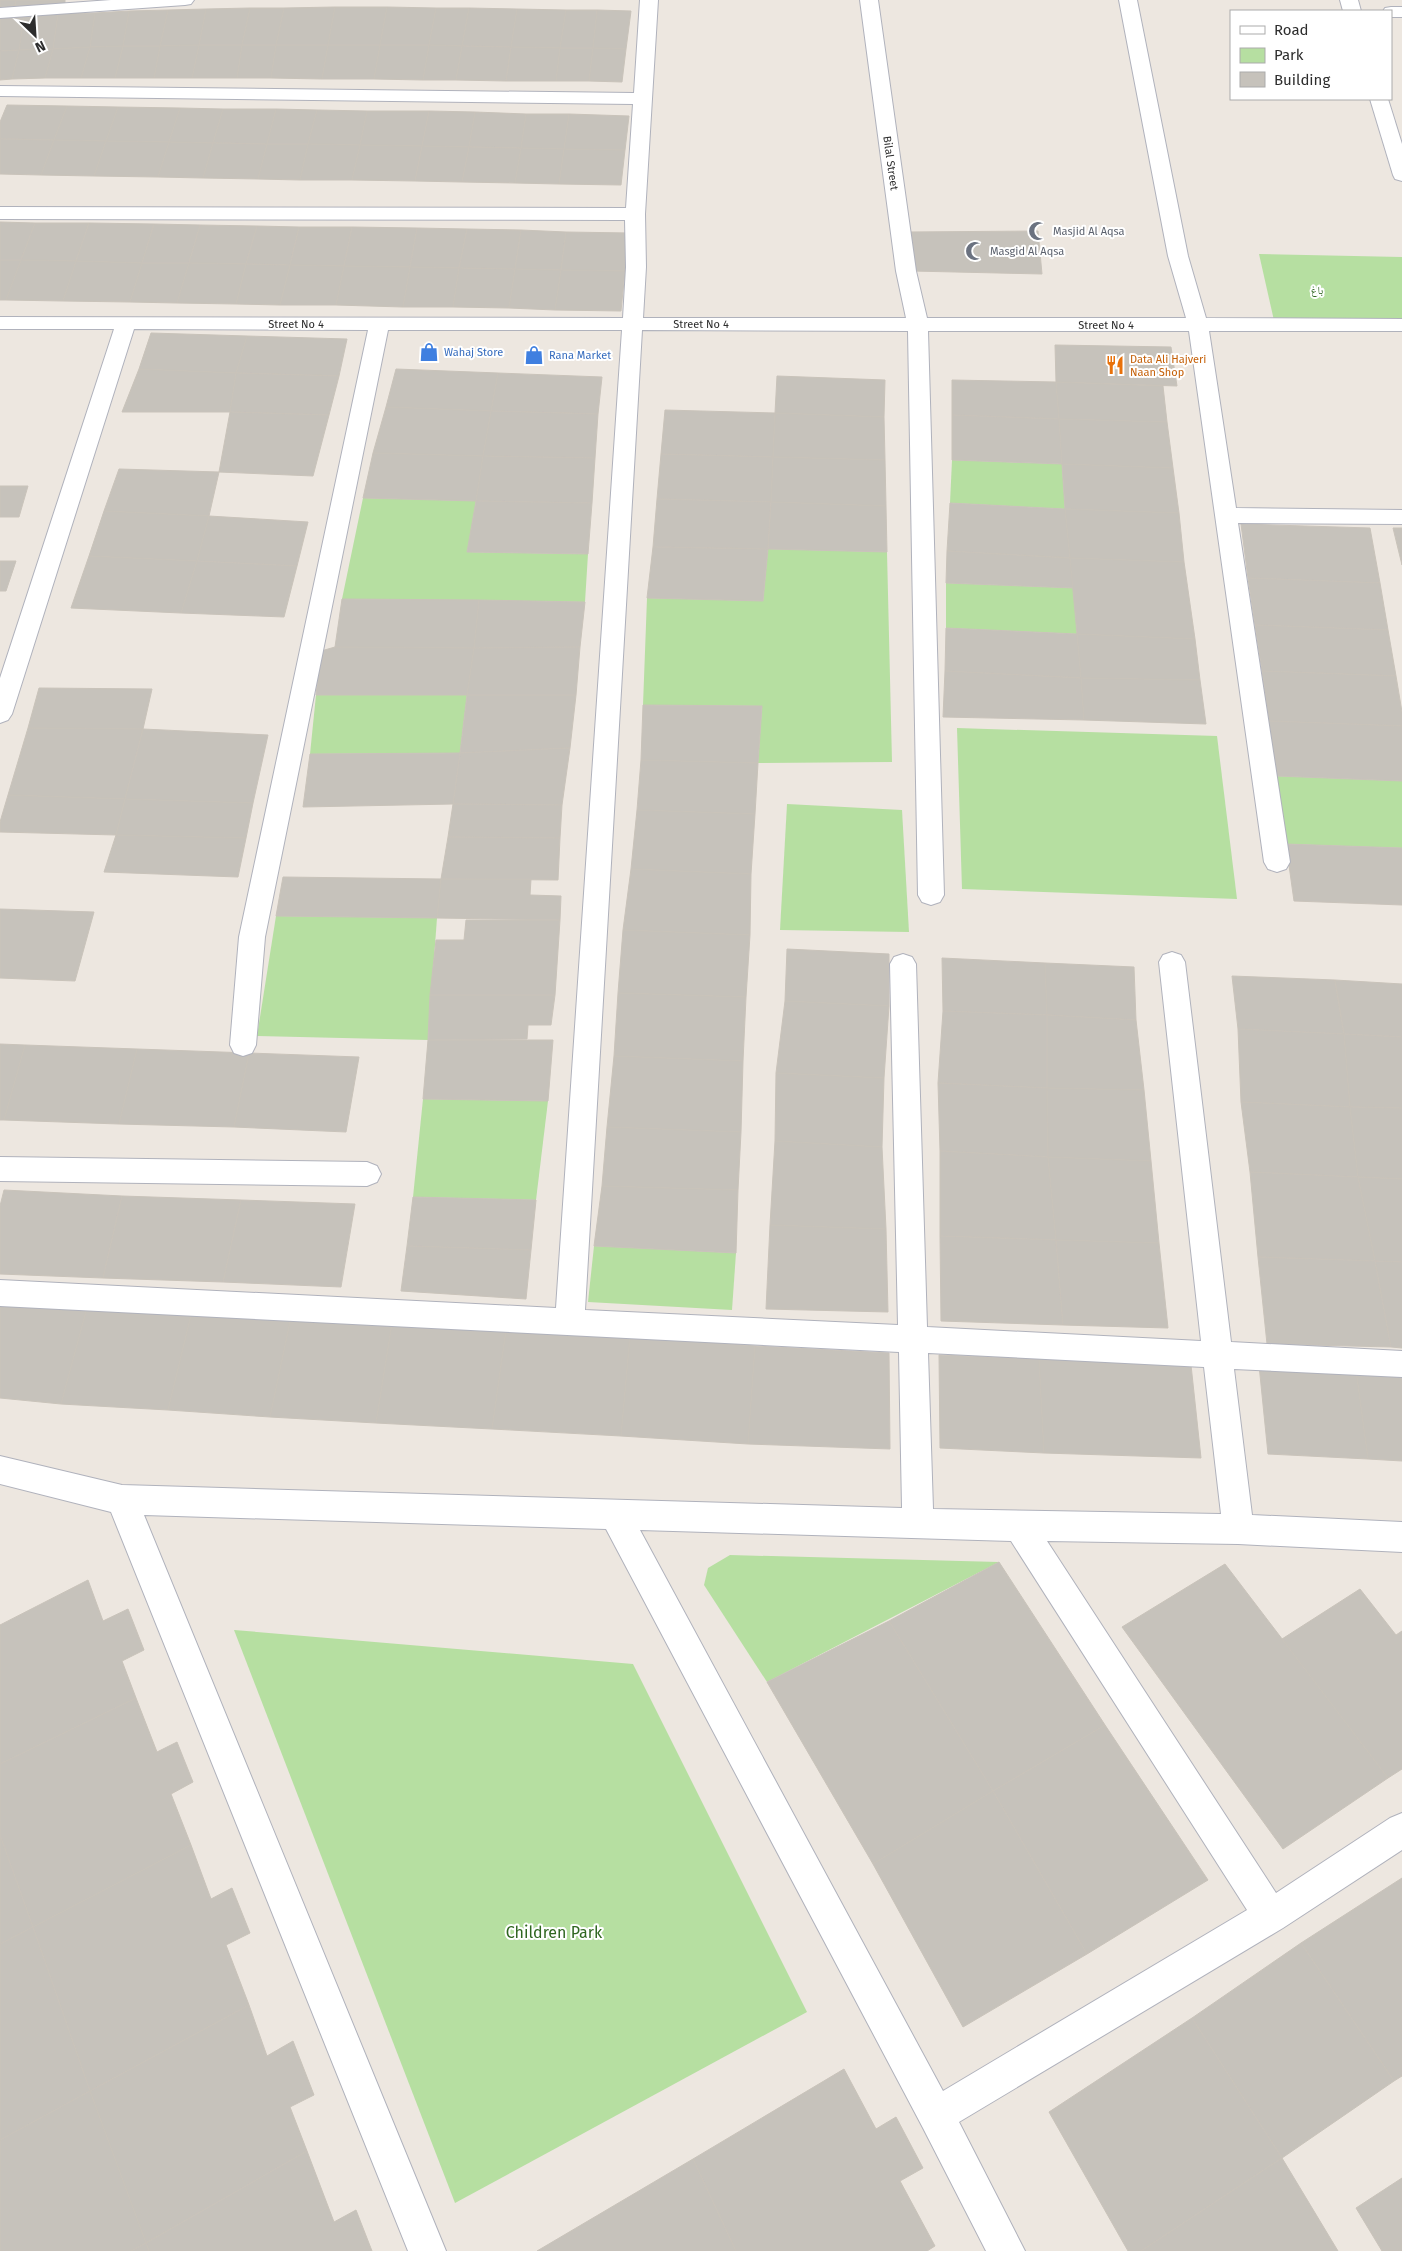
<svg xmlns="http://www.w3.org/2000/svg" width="1402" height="2251" viewBox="0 0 1402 2251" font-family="'Fira Sans','Noto Naskh Arabic',sans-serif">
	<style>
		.green { fill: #b6dfa1 }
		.building { fill: #c6c2bb; stroke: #c9c3ba }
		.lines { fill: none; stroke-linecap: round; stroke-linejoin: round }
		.minor-casing { stroke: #b0b2bc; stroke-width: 2 }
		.minor { fill: #fff; fill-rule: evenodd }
		.labels { text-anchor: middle; stroke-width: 4; stroke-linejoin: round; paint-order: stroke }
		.far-street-label { font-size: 11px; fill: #2d2d2d; stroke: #fff }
		.far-worship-label { font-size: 11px; fill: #5b616d; stroke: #fff; text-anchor: start }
		.far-park-label { font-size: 11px; fill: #2f6620; stroke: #fff }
		.far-shop-label { font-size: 11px; fill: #366cbe; stroke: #fff; text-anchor: start }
		.far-food-label { font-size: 11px; fill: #c56008; stroke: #fff; text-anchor: start }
		.near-park-label { font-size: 16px; fill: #2f6620; stroke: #fff }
	</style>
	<rect width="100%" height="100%" fill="#ede7e0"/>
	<g class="green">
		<polygon points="1259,254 1402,257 1402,325 1275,325"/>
		<polygon points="952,460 1062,464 1065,509 950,503"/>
		<polygon points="363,498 476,501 468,552 588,554 585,602 342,599"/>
		<polygon points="768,549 887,552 892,762 758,763 762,706 643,705 647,598 763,601"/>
		<polygon points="946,583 1074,588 1077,634 946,628"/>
		<polygon points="316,695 467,695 460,753 310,754"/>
		<polygon points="957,728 1217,736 1237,899 962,889"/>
		<polygon points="1277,776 1402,781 1402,848 1286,844"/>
		<polygon points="787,804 902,810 909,932 780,930"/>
		<polygon points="276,916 437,918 428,1040 257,1036"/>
		<polygon points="423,1099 548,1101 536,1200 413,1197"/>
		<polygon points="594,1246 736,1253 732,1310 588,1302"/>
		<polygon points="730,1555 999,1562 767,1682 704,1585 708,1568"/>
		<polygon points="234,1630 633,1664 807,2012 455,2203"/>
	</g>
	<g class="building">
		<polygon points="0,0 16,0 15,6 0,7"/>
		<polygon points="16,0 65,0 65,3 15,6"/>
		<polygon points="335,7 328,45 276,45 284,8"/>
		<polygon points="335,7 387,7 380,45 328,45"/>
		<polygon points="387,7 436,8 429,45 380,45"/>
		<polygon points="250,8 242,45 199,45 206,9"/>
		<polygon points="250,8 284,8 276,45 242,45"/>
		<polygon points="436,8 469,8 462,46 429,45"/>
		<polygon points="469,8 517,9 511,47 462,46"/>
		<polygon points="206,9 199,45 160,46 168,10"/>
		<polygon points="517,9 566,10 560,48 511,47"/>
		<polygon points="168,10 160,46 123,46 129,11"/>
		<polygon points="566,10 597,10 593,48 560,48"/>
		<polygon points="597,10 631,11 626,49 593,48"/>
		<polygon points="129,11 123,46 90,47 95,13"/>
		<polygon points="95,13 90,47 53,49 58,14"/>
		<polygon points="58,14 53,49 19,50 24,17"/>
		<polygon points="24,17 19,50 0,51 0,18"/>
		<polygon points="199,45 242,45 237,78 192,78"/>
		<polygon points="199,45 192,78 154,78 160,46"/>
		<polygon points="242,45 276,45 271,78 237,78"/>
		<polygon points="276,45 328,45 322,79 271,78"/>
		<polygon points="328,45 380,45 374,79 322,79"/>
		<polygon points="380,45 429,45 423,80 374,79"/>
		<polygon points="429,45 462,46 456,80 423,80"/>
		<polygon points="123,46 160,46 154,78 115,78"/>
		<polygon points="123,46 115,78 81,78 90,47"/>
		<polygon points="462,46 511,47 506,81 456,80"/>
		<polygon points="90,47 81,78 45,78 53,49"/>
		<polygon points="511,47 560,48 556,81 506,81"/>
		<polygon points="560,48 593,48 589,81 556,81"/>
		<polygon points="593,48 626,49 622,82 589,81"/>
		<polygon points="53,49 45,78 12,79 19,50"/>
		<polygon points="19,50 12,79 0,80 0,51"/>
		<polygon points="7,105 67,106 54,140 0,139 0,122"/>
		<polygon points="67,106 118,107 106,141 54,140"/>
		<polygon points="118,107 180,108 169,142 106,141"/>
		<polygon points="180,108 223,109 213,143 169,142"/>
		<polygon points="223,109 276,109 267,144 213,143"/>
		<polygon points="276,109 317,110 308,144 267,144"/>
		<polygon points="317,110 367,111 360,145 308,144"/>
		<polygon points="367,111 429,111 422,146 360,145"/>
		<polygon points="429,111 475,112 469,147 422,146"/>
		<polygon points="475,112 526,114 521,148 469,147"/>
		<polygon points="526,114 569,114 564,149 521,148"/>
		<polygon points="569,114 629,116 625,150 564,149"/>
		<polygon points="0,139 54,140 41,175 0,174"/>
		<polygon points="54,140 106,141 94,176 41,175"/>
		<polygon points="106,141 169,142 158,177 94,176"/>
		<polygon points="169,142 213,143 203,178 158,177"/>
		<polygon points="213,143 267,144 258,179 203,178"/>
		<polygon points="267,144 308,144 300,180 258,179"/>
		<polygon points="308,144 360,145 352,180 300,180"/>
		<polygon points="360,145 422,146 415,181 352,180"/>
		<polygon points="422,146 469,147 462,182 415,181"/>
		<polygon points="469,147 521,148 515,183 462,182"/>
		<polygon points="521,148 564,149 559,184 515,183"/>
		<polygon points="564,149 625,150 621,185 559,184"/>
		<polygon points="0,222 35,223 21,260 0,260"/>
		<polygon points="35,223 89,223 76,261 21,260"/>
		<polygon points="89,223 154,224 142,263 76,261"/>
		<polygon points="154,224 200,225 189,263 142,263"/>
		<polygon points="200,225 257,226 246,264 189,263"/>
		<polygon points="257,226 299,227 290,265 246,264"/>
		<polygon points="299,227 352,227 344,266 290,265"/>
		<polygon points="352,227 417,228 410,267 344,266"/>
		<polygon points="417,228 467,229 459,268 410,267"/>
		<polygon points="467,229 521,230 515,269 459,268"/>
		<polygon points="521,230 566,232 561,270 515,269"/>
		<polygon points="1038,231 1042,274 912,271 907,232"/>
		<polygon points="566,232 630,233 625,271 561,270"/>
		<polygon points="0,260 21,260 6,300 0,300"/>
		<polygon points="21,260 76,261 63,301 6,300"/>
		<polygon points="76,261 142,263 130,302 63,301"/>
		<polygon points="142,263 189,263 177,303 130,302"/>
		<polygon points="189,263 246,264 236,304 177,303"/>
		<polygon points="246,264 290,265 280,305 236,304"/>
		<polygon points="290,265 344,266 336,305 280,305"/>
		<polygon points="344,266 410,267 403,307 336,305"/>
		<polygon points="410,267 459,268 453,307 403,307"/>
		<polygon points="459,268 515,269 509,308 453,307"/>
		<polygon points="515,269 561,270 555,310 509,308"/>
		<polygon points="561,270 625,271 621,311 555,310"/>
		<polygon points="151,333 247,336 236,373 139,369"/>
		<polygon points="247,336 347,339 339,376 236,373"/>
		<polygon points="1055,345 1171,347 1177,386 1056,382"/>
		<polygon points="139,369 236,373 230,412 122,412"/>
		<polygon points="396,369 498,373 491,411 386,407"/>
		<polygon points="236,373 339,376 329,415 230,412"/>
		<polygon points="498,373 602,377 598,414 491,411"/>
		<polygon points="777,376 885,380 884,417 775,413"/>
		<polygon points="952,380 1056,382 1059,419 952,415"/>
		<polygon points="1056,382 1163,386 1167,422 1059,419"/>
		<polygon points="386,407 491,411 483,456 373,453"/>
		<polygon points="665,410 775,413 773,457 661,454"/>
		<polygon points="491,411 598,414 595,458 483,456"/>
		<polygon points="230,412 329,415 313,476 219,472"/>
		<polygon points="775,413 884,417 885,460 773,457"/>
		<polygon points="952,415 1059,419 1062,464 952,460"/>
		<polygon points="1059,419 1167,422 1173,468 1062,464"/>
		<polygon points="373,453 483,456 476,501 363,498"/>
		<polygon points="661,454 773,457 771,502 657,499"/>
		<polygon points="483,456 595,458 592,503 476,501"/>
		<polygon points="773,457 885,460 886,506 771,502"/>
		<polygon points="1062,464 1173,468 1179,513 1065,509"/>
		<polygon points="119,469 219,472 209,516 104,511"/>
		<polygon points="0,486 28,486 19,517 0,517"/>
		<polygon points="657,499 771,502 768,549 653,547"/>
		<polygon points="476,501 592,503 588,554 467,552"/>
		<polygon points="771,502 886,506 887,552 768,549"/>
		<polygon points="950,503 1065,509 1070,558 947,551"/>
		<polygon points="1065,509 1179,513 1184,562 1070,558"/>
		<polygon points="104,511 209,516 197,561 89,556"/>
		<polygon points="209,516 308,522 297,566 197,561"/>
		<polygon points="1241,524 1370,528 1380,583 1248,578"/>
		<polygon points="1393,528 1402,528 1402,565"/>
		<polygon points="653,547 768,549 763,601 647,598"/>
		<polygon points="947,551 1070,558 1074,588 946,583"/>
		<polygon points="89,556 197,561 181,613 71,608"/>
		<polygon points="1070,558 1184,562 1195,639 1077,634"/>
		<polygon points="0,561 16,561 6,591 0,591"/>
		<polygon points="197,561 297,566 284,617 181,613"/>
		<polygon points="1248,578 1380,583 1388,630 1255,625"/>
		<polygon points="342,599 479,600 474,648 335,647"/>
		<polygon points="479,600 585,602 580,647 474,648"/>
		<polygon points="1255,625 1388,630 1396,676 1262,671"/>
		<polygon points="946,628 1077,634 1081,678 945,671"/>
		<polygon points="1077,634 1195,639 1200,680 1081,678"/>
		<polygon points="335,647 474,648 467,695 316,695 321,651"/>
		<polygon points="580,647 576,695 467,695 474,648"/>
		<polygon points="945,671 1081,678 1084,720 943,717"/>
		<polygon points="1262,671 1396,676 1402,712 1402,726 1269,721"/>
		<polygon points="1081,678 1200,680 1206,724 1084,720"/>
		<polygon points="39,688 152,689 143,729 28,728"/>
		<polygon points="467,695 576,695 570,748 460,753"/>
		<polygon points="643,705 762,706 758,763 641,760"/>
		<polygon points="1269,721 1402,726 1402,781 1277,776"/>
		<polygon points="28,728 143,729 125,799 8,795"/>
		<polygon points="143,729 268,735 253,803 125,799"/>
		<polygon points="570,748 562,805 453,804 460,753"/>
		<polygon points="460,753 453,804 303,807 310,754"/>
		<polygon points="641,760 758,763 755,814 637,810"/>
		<polygon points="8,795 125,799 116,835 0,832 0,822"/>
		<polygon points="125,799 253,803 246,838 116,835"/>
		<polygon points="453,804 562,805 560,838 448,837"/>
		<polygon points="637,810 755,814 751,874 631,869"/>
		<polygon points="116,835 246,838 238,877 104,872"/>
		<polygon points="448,837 560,838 558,880 441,879"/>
		<polygon points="1286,844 1402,848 1402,905 1294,901"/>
		<polygon points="631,869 751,874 750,935 623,930"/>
		<polygon points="283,877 441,879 437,918 276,916"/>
		<polygon points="441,879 531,879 530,895 561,896 560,920 437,918"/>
		<polygon points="0,909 94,912 75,981 0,978"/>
		<polygon points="466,920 560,920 555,995 430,995 436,940 464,940"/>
		<polygon points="623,930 750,935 746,997 618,993"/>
		<polygon points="787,949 889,954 889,1006 785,1001"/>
		<polygon points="942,958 1045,963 1047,1015 943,1011"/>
		<polygon points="1045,963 1134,967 1136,1020 1047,1015"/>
		<polygon points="1232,976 1335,980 1344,1034 1238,1029"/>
		<polygon points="1335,980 1402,984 1402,1037 1344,1034"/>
		<polygon points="618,993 746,997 743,1061 614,1056"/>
		<polygon points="430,995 555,995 551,1025 528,1025 527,1039 428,1040"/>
		<polygon points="785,1001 889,1006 884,1078 776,1073"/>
		<polygon points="943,1011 1047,1015 1047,1088 938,1083"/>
		<polygon points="1047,1015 1136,1020 1144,1090 1047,1088"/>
		<polygon points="1238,1029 1344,1034 1350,1107 1241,1102"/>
		<polygon points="1344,1034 1402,1037 1402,1108 1350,1107"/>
		<polygon points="428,1040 553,1040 548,1101 423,1099"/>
		<polygon points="0,1044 25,1045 4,1120 0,1120"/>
		<polygon points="25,1045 137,1049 119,1124 4,1120"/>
		<polygon points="137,1049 249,1053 234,1127 119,1124"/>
		<polygon points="249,1053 359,1057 346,1132 234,1127"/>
		<polygon points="614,1056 743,1061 741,1132 607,1127"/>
		<polygon points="776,1073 884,1078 882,1147 775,1141"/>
		<polygon points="938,1083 1047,1088 1048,1157 940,1151"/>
		<polygon points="1047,1088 1144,1090 1151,1161 1048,1157"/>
		<polygon points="1241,1102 1350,1107 1358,1177 1250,1172"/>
		<polygon points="1350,1107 1402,1108 1402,1179 1358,1177"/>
		<polygon points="607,1127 741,1132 738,1190 602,1186"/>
		<polygon points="775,1141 882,1147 886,1229 770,1225"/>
		<polygon points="940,1151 1048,1157 1056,1240 940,1236"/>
		<polygon points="1048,1157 1151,1161 1159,1243 1056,1240"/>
		<polygon points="1250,1172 1358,1177 1375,1261 1258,1257"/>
		<polygon points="1358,1177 1402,1179 1402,1262 1375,1261"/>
		<polygon points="602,1186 738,1190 736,1253 594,1246"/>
		<polygon points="4,1190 122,1196 103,1278 0,1274 0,1206"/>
		<polygon points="122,1196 241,1200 223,1282 103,1278"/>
		<polygon points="413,1197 536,1200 531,1250 407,1246"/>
		<polygon points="241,1200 355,1204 341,1287 223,1282"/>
		<polygon points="770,1225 886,1229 888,1312 766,1309"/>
		<polygon points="940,1236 1056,1240 1063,1325 941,1321"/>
		<polygon points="1056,1240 1159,1243 1168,1328 1063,1325"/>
		<polygon points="407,1246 531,1250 526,1299 401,1291"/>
		<polygon points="1258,1257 1375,1261 1391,1347 1267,1344"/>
		<polygon points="1375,1261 1402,1262 1402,1348 1391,1347"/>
		<polygon points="0,1300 88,1304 61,1404 0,1398"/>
		<polygon points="88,1304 192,1311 168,1410 61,1404"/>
		<polygon points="192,1311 291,1317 270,1417 168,1410"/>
		<polygon points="291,1317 392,1323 376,1423 270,1417"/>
		<polygon points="392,1323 506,1330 492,1429 376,1423"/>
		<polygon points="506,1330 630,1336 621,1436 492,1429"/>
		<polygon points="630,1336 755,1346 748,1444 621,1436"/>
		<polygon points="755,1346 889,1353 890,1449 748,1444"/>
		<polygon points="939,1355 1039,1359 1044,1453 940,1448"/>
		<polygon points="1039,1359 1191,1365 1201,1458 1044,1453"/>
		<polygon points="1259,1365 1356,1370 1368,1459 1268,1454"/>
		<polygon points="1356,1370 1402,1373 1402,1461 1368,1459"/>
		<polygon points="999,1562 1105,1725 993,1791 889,1621"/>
		<polygon points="1225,1564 1388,1778 1283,1849 1122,1627"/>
		<polygon points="88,1580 103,1621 128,1609 144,1650 122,1661 136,1698 0,1764 0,1625"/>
		<polygon points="1360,1589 1396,1635 1402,1631 1402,1769 1388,1778 1282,1639"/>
		<polygon points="889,1621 993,1791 873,1864 767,1682"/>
		<polygon points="136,1698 157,1752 177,1742 193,1782 171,1794 191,1845 33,1927 0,1835 0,1764"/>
		<polygon points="1105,1725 1208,1880 1087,1954 993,1791"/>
		<polygon points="993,1791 1087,1954 963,2027 873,1864"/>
		<polygon points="0,1835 33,1927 0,1944"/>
		<polygon points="191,1845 211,1899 232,1888 250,1933 226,1945 249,2005 90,2091 33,1927"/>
		<polygon points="1402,1878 1402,2076 1394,2081 1301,1943"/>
		<polygon points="33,1927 90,2091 0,2140 0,1944"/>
		<polygon points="1301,1943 1394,2081 1282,2158 1192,2018"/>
		<polygon points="249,2005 267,2056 293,2041 314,2095 290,2107 307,2151 146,2243 90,2091"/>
		<polygon points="1192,2018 1282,2158 1141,2251 1128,2251 1049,2112"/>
		<polygon points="844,2069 876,2129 896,2117 923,2168 900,2181 935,2246 927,2251 736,2251 693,2159"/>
		<polygon points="90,2091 146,2243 131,2251 0,2251 0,2140"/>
		<polygon points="307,2151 334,2222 356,2210 372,2251 149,2251 146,2243"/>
		<polygon points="1282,2158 1338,2251 1141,2251"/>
		<polygon points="693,2159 736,2251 537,2251"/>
		<polygon points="1402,2178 1402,2251 1382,2251 1356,2208"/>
		<polygon points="146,2243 149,2251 131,2251"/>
	</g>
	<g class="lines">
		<g class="minor-casing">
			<g id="minor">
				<polygon points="111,0 194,0 191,4 185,5 0,18 0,8"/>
				<path d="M640,0H658L645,214L646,267L643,318H906L896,271L860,0H878L916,271L927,318H1186L1168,256L1119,0H1137L1188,256L1206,318L1402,319V331H1209L1236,508L1402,510V524L1238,523L1290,862L1286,869L1277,872L1268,869L1264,862L1189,331H928L944,895L940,902L931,905L922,902L918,895L908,331L642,330L585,1310L898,1325L890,964L894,957L903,954L912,957L916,964L927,1327L1201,1341L1159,962L1163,955L1172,952L1181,955L1185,962L1231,1342L1402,1351V1377L1234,1369L1252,1515L1402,1522V1552L1238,1544L1047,1541L1276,1893L1390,1818L1402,1813V1850L1283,1928L959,2122L1025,2251H986L923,2128L606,1529L144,1515L446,2251H408L111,1512L0,1484V1456L122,1485L902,1508L899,1352L0,1306V1280L556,1308L622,330H388L265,937L256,1045L252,1053L243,1056L234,1053L230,1045L239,937L368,330L134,329L12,714L8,720L0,723V678L114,329H0V317L623,318L626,267L625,220L0,219V207L626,208L633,104L0,96V86L634,93ZM928,1353L1204,1367L1221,1514L933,1509ZM640,1530L1011,1541L1247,1910L943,2091Z"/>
				<polygon points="1340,0 1358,0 1361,11 1343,11"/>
				<polygon points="1391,7 1402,7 1402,17 1391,17 1391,11 1383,11 1385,8"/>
				<polygon points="1370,99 1388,99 1402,144 1402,181 1395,179 1393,175"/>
				<polygon points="0,1157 367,1162 377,1166 381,1174 377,1182 367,1186 0,1181"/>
			</g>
		</g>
		<use href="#minor" class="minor"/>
	</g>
	<defs>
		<g id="mosque-bare" transform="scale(1.5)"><path d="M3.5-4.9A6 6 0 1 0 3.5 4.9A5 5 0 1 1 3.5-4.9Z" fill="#6b7280" stroke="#fff" stroke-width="2.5" paint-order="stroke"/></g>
		<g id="shop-bare" transform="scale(1.5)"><path d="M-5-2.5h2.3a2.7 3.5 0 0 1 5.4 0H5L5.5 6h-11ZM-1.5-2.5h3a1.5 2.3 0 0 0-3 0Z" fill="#3f7fe0" stroke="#fff" stroke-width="2.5" paint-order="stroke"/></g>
		<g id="restaurant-bare" transform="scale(1.5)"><path d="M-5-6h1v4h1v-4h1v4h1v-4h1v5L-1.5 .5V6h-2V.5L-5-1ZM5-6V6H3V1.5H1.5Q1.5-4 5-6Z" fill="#e8710a" stroke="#fff" stroke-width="2.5" paint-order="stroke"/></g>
	</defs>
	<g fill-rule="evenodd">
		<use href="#mosque-bare" x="1038" y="231"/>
		<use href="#mosque-bare" x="975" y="251"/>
		<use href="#shop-bare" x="429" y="352"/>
		<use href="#shop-bare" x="534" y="355"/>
		<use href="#restaurant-bare" x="1115" y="365"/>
	</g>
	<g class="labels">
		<g class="far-street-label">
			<text transform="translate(891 163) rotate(82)" y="4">Bilal Street</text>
			<text x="296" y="328">Street No 4</text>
			<text x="701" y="328">Street No 4</text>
			<text x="1106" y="329">Street No 4</text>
		</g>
		<g class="far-worship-label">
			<text x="1053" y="235">Masjid Al Aqsa</text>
			<text x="990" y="255">Masgid Al Aqsa</text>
		</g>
		<g class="far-park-label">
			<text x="1317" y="294">باغ</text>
		</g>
		<g class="far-shop-label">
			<text x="444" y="356">Wahaj Store</text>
			<text x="549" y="359">Rana Market</text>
		</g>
		<g class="far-food-label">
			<text x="1130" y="363">Data Ali Hajveri<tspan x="1130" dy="13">Naan Shop</tspan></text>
		</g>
		<g class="near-park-label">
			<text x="554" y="1938">Children Park</text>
		</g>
	</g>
	<rect x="1230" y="10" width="162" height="90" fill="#ffffff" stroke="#ababab"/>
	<rect x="1240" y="26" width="25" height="8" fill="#ffffff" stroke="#ababab"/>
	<text x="1274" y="35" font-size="15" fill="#2d2d2d">Road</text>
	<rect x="1240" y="48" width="25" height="15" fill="#b6dfa1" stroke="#ababab"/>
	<text x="1274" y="60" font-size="15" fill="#2d2d2d">Park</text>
	<rect x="1240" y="72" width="25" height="15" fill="#c6c2bb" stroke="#ababab"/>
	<text x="1274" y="85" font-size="15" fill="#2d2d2d">Building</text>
	<g transform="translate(35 35) rotate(155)" stroke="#ffffff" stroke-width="4" paint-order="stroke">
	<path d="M0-4L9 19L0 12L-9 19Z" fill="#2d2d2d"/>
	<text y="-8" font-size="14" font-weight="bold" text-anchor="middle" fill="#2d2d2d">N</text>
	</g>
</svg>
